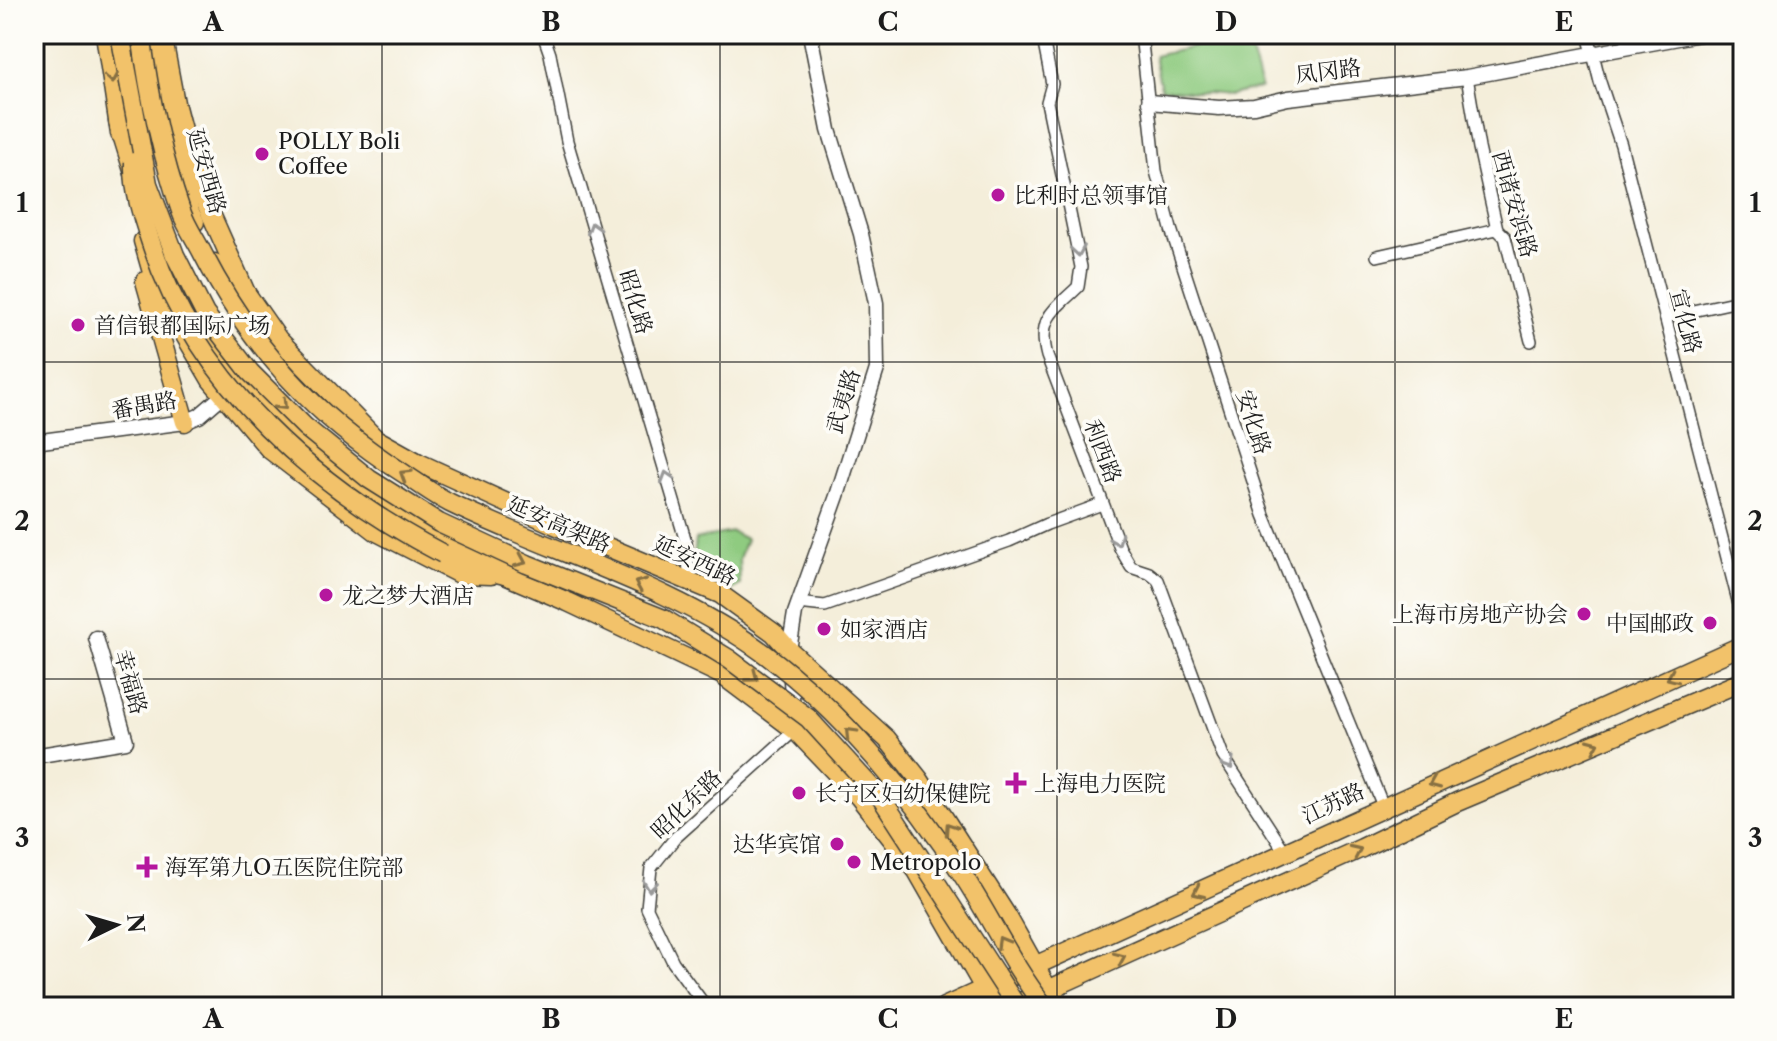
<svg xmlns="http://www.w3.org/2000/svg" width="1777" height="1041" viewBox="0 0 1777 1041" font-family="'Libre Caslon Text','Noto Serif SC',serif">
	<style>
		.green { fill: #8fcb80; stroke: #56744e; stroke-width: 2 }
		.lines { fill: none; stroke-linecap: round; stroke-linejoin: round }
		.minor-casing { stroke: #3c3c38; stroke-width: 14 }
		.tertiary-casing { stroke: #3c3c38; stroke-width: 17 }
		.primary-casing { stroke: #3c3c38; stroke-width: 21 }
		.trunk-casing { stroke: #3c3c38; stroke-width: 21 }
		.minor { stroke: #fff; stroke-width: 11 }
		.tertiary { stroke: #fff; stroke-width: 14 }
		.primary { stroke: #f2c26a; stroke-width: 18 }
		.trunk { stroke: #f2c26a; stroke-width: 18 }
		.trunk-bridge-casing { stroke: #3c3c38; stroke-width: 21; stroke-linecap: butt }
		.trunk-bridge { stroke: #f2c26a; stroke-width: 18 }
		.oneway { stroke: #876f43 }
		.oneway2 { stroke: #999 }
		.grid { fill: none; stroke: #1c1c1c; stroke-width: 2; stroke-opacity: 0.55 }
		.poi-dot { fill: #b5179e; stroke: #fdfcf7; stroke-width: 3 }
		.labels { text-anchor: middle; stroke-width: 7; stroke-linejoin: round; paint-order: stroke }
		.street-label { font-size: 22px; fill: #1c1c1c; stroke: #fdfcf7 }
		.poi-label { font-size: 22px; fill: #1c1c1c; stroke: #fdfcf7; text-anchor: start }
		.neatline { fill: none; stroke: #1c1c1c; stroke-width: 3 }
		.grid-label { font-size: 26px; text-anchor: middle; font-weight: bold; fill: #1c1c1c }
	</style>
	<rect width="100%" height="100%" fill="#fdfcf7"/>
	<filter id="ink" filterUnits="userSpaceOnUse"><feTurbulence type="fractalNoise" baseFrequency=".0125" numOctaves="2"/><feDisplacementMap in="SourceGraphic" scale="16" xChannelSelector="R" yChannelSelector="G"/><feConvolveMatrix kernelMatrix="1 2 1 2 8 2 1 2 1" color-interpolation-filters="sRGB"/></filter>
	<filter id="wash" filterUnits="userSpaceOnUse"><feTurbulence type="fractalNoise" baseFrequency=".006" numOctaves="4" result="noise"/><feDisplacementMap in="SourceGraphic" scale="32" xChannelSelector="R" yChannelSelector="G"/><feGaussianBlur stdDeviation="1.8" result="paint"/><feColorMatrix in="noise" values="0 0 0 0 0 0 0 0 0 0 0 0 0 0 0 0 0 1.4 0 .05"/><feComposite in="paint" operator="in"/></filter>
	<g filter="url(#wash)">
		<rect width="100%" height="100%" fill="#f4eeda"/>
		<g class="green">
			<polygon points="1246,35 1261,88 1230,95 1161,89 1154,56"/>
			<polygon points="732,532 746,539 739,559 740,585 731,590 701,578 694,558 696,539"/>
		</g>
	</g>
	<g filter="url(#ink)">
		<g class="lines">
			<g class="minor-casing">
				<g id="minor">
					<polyline points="543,34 550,54 567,141 686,542 690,580"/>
					<path d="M1042,34L1052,84L1047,102L1081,267L1078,287C1053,311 1037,318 1047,356L1120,548L1131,567L1149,573L1158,580L1223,756L1285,852"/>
					<polyline points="1141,34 1156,171 1171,229 1264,515 1383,806"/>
					<polyline points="1588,34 1600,82 1621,145 1743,620"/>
					<polyline points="1467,77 1479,148 1497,229 1505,237 1531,341"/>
					<polyline points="1377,256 1497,229"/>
					<polyline points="1665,317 1743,300"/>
					<polyline points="798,603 825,606 1009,541 1047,524 1102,504"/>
					<polyline points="706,1007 673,962 647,908 651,868 675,838 795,730"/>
				</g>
			</g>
			<g class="tertiary-casing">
				<g id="tertiary">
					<polyline points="1149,102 1219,108 1254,106 1288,98 1467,77 1700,34"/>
					<polyline points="34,442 185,422 199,416 229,390"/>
					<polyline points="793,711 789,650 795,613 837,496 877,369 876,303 861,234 829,130 810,34"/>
					<polyline points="34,756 126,741 96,638"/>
				</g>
			</g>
			<g class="primary-casing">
				<g id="primary">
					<polyline points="105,34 120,134"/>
					<polyline points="150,34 190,212 195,222"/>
					<polyline points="118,122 135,177"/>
					<polyline points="143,241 156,286 211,380 269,449 377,532 459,574 491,575"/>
					<polyline points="167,260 191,313 238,379 298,446 402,513 484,557 505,575 568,602 722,675 795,730 859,797 917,871 984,988 998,1007"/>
					<polyline points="215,263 222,276 246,293 278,339 376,439 419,463 555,525 720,594 774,633 789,650 887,739 919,779 1007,916 1049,991 1063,1007"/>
					<polyline points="145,281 185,422"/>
					<polyline points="944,1007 1743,645"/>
					<polyline points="1010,1007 1362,848 1457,802 1743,681"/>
				</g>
			</g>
			<g class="trunk-casing">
				<g id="trunk">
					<polyline points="162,34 175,103 194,176 246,293"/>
					<polyline points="443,554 483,570 505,575"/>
				</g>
			</g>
			<use href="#minor" class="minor"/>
			<use href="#tertiary" class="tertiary"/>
			<use href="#primary" class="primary"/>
			<use href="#trunk" class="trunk"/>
			<g class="trunk-bridge-casing">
				<g id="trunk-bridge">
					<polyline points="120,34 148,184 175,255 205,314 250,372 305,427 369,479 439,523 527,564 664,619 729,659 808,718 882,799 1017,1007"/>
					<path d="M141,34C149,94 161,154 181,211C186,226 196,240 203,254C251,347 315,417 403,473C418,483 434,495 450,503C555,554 670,584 765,654C841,710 913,798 964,877C992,920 1013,967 1045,1007"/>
					<path d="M134,162C133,191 143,219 152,246C198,384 316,488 443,554"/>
				</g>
			</g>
			<use href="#trunk-bridge" class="trunk-bridge"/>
		</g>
		<defs><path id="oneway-chevron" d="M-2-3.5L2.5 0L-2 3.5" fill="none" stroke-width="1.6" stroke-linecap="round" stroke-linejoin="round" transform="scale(2)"/></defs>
		<g class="oneway">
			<use href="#oneway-chevron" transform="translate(112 78) rotate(81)"/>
			<use href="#oneway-chevron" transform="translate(282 405) rotate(45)"/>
			<use href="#oneway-chevron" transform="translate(405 475) rotate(-148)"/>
			<use href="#oneway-chevron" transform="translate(521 561) rotate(24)"/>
			<use href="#oneway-chevron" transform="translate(640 584) rotate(-157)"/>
			<use href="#oneway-chevron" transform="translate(753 677) rotate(37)"/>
			<use href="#oneway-chevron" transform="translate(1672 677) rotate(156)"/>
			<use href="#oneway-chevron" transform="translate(850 733) rotate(-134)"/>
			<use href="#oneway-chevron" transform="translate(1594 745) rotate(-23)"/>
			<use href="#oneway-chevron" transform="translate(1434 783) rotate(157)"/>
			<use href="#oneway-chevron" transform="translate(950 828) rotate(-123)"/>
			<use href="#oneway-chevron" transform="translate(1356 851) rotate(-25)"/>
			<use href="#oneway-chevron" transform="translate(1198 892) rotate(155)"/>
			<use href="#oneway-chevron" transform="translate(1002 942) rotate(-120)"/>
			<use href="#oneway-chevron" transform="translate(1120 958) rotate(-24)"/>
		</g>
		<g class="oneway2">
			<use href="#oneway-chevron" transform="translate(593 228) rotate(-107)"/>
			<use href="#oneway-chevron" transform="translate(1078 251) rotate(81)"/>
			<use href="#oneway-chevron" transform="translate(667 477) rotate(-107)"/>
			<use href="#oneway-chevron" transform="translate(1117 540) rotate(67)"/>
			<use href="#oneway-chevron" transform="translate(1229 764) rotate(59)"/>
			<use href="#oneway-chevron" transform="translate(650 886) rotate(96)"/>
		</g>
	</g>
	<path class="grid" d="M382,34V1007M720,34V1007M1057,34V1007M1395,34V1007M34,362H1743M34,679H1743"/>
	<g class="poi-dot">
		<circle cx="262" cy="154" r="8"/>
		<circle cx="998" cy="195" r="8"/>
		<circle cx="78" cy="325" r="8"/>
		<circle cx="326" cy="595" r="8"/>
		<circle cx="1584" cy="614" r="8"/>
		<circle cx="1710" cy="623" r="8"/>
		<circle cx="824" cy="629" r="8"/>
		<path d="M1012 771h8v8h8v8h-8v8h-8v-8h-8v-8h8z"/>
		<circle cx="799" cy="793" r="8"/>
		<circle cx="837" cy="844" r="8"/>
		<circle cx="854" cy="862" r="8"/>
		<path d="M143 855h8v8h8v8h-8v8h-8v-8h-8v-8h8z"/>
	</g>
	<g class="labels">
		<g class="street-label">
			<text transform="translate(1328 71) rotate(-7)" y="8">凤冈路</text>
			<text transform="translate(207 171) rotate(74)" y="8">延安西路</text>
			<text transform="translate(1515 204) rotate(74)" y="8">西诸安浜路</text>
			<text transform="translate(636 302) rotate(73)" y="8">昭化路</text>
			<text transform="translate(1686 321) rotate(75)" y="8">宣化路</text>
			<text transform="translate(843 401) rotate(-73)" y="8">武夷路</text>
			<text transform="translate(144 405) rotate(-10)" y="8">番禺路</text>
			<text transform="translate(1254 422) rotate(72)" y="8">安化路</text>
			<text transform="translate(1103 451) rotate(69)" y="8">利西路</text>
			<text transform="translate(559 524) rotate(23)" y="8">延安高架路</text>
			<text transform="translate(695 560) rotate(25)" y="8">延安西路</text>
			<text transform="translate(131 682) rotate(74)" y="8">幸福路</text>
			<text transform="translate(1333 803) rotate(-25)" y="8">江苏路</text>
			<text transform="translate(686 804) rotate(-44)" y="8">昭化东路</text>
		</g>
		<g class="poi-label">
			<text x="278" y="149">POLLY Boli<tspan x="278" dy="25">Coffee</tspan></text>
			<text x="1014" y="203">比利时总领事馆</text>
			<text x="94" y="333">首信银都国际广场</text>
			<text x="342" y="603">龙之梦大酒店</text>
			<text x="1568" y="622" text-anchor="end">上海市房地产协会</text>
			<text x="1694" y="631" text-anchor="end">中国邮政</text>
			<text x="840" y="637">如家酒店</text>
			<text x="1034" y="791">上海电力医院</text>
			<text x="815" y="801">长宁区妇幼保健院</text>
			<text x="821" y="852" text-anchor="end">达华宾馆</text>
			<text x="870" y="870">Metropolo</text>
			<text x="165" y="875">海军第九O五医院住院部</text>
		</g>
	</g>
	<rect width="1777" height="1041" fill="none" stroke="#fdfcf7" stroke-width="88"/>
	<g transform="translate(116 925) rotate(85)" stroke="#fdfcf7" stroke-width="6" paint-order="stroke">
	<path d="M0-6L14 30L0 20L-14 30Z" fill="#1c1c1c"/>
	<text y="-12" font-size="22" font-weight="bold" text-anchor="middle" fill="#1c1c1c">N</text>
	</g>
	<rect x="44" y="44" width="1689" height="953" class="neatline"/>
	<g class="grid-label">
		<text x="213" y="31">A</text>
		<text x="551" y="31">B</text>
		<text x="888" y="31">C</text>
		<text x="1226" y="31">D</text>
		<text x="1564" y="31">E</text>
		<text x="22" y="212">1</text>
		<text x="1755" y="212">1</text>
		<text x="22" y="530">2</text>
		<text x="1755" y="530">2</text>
		<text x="22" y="847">3</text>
		<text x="1755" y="847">3</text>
		<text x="213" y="1028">A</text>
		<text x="551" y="1028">B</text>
		<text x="888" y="1028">C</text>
		<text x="1226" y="1028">D</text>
		<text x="1564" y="1028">E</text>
	</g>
</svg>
